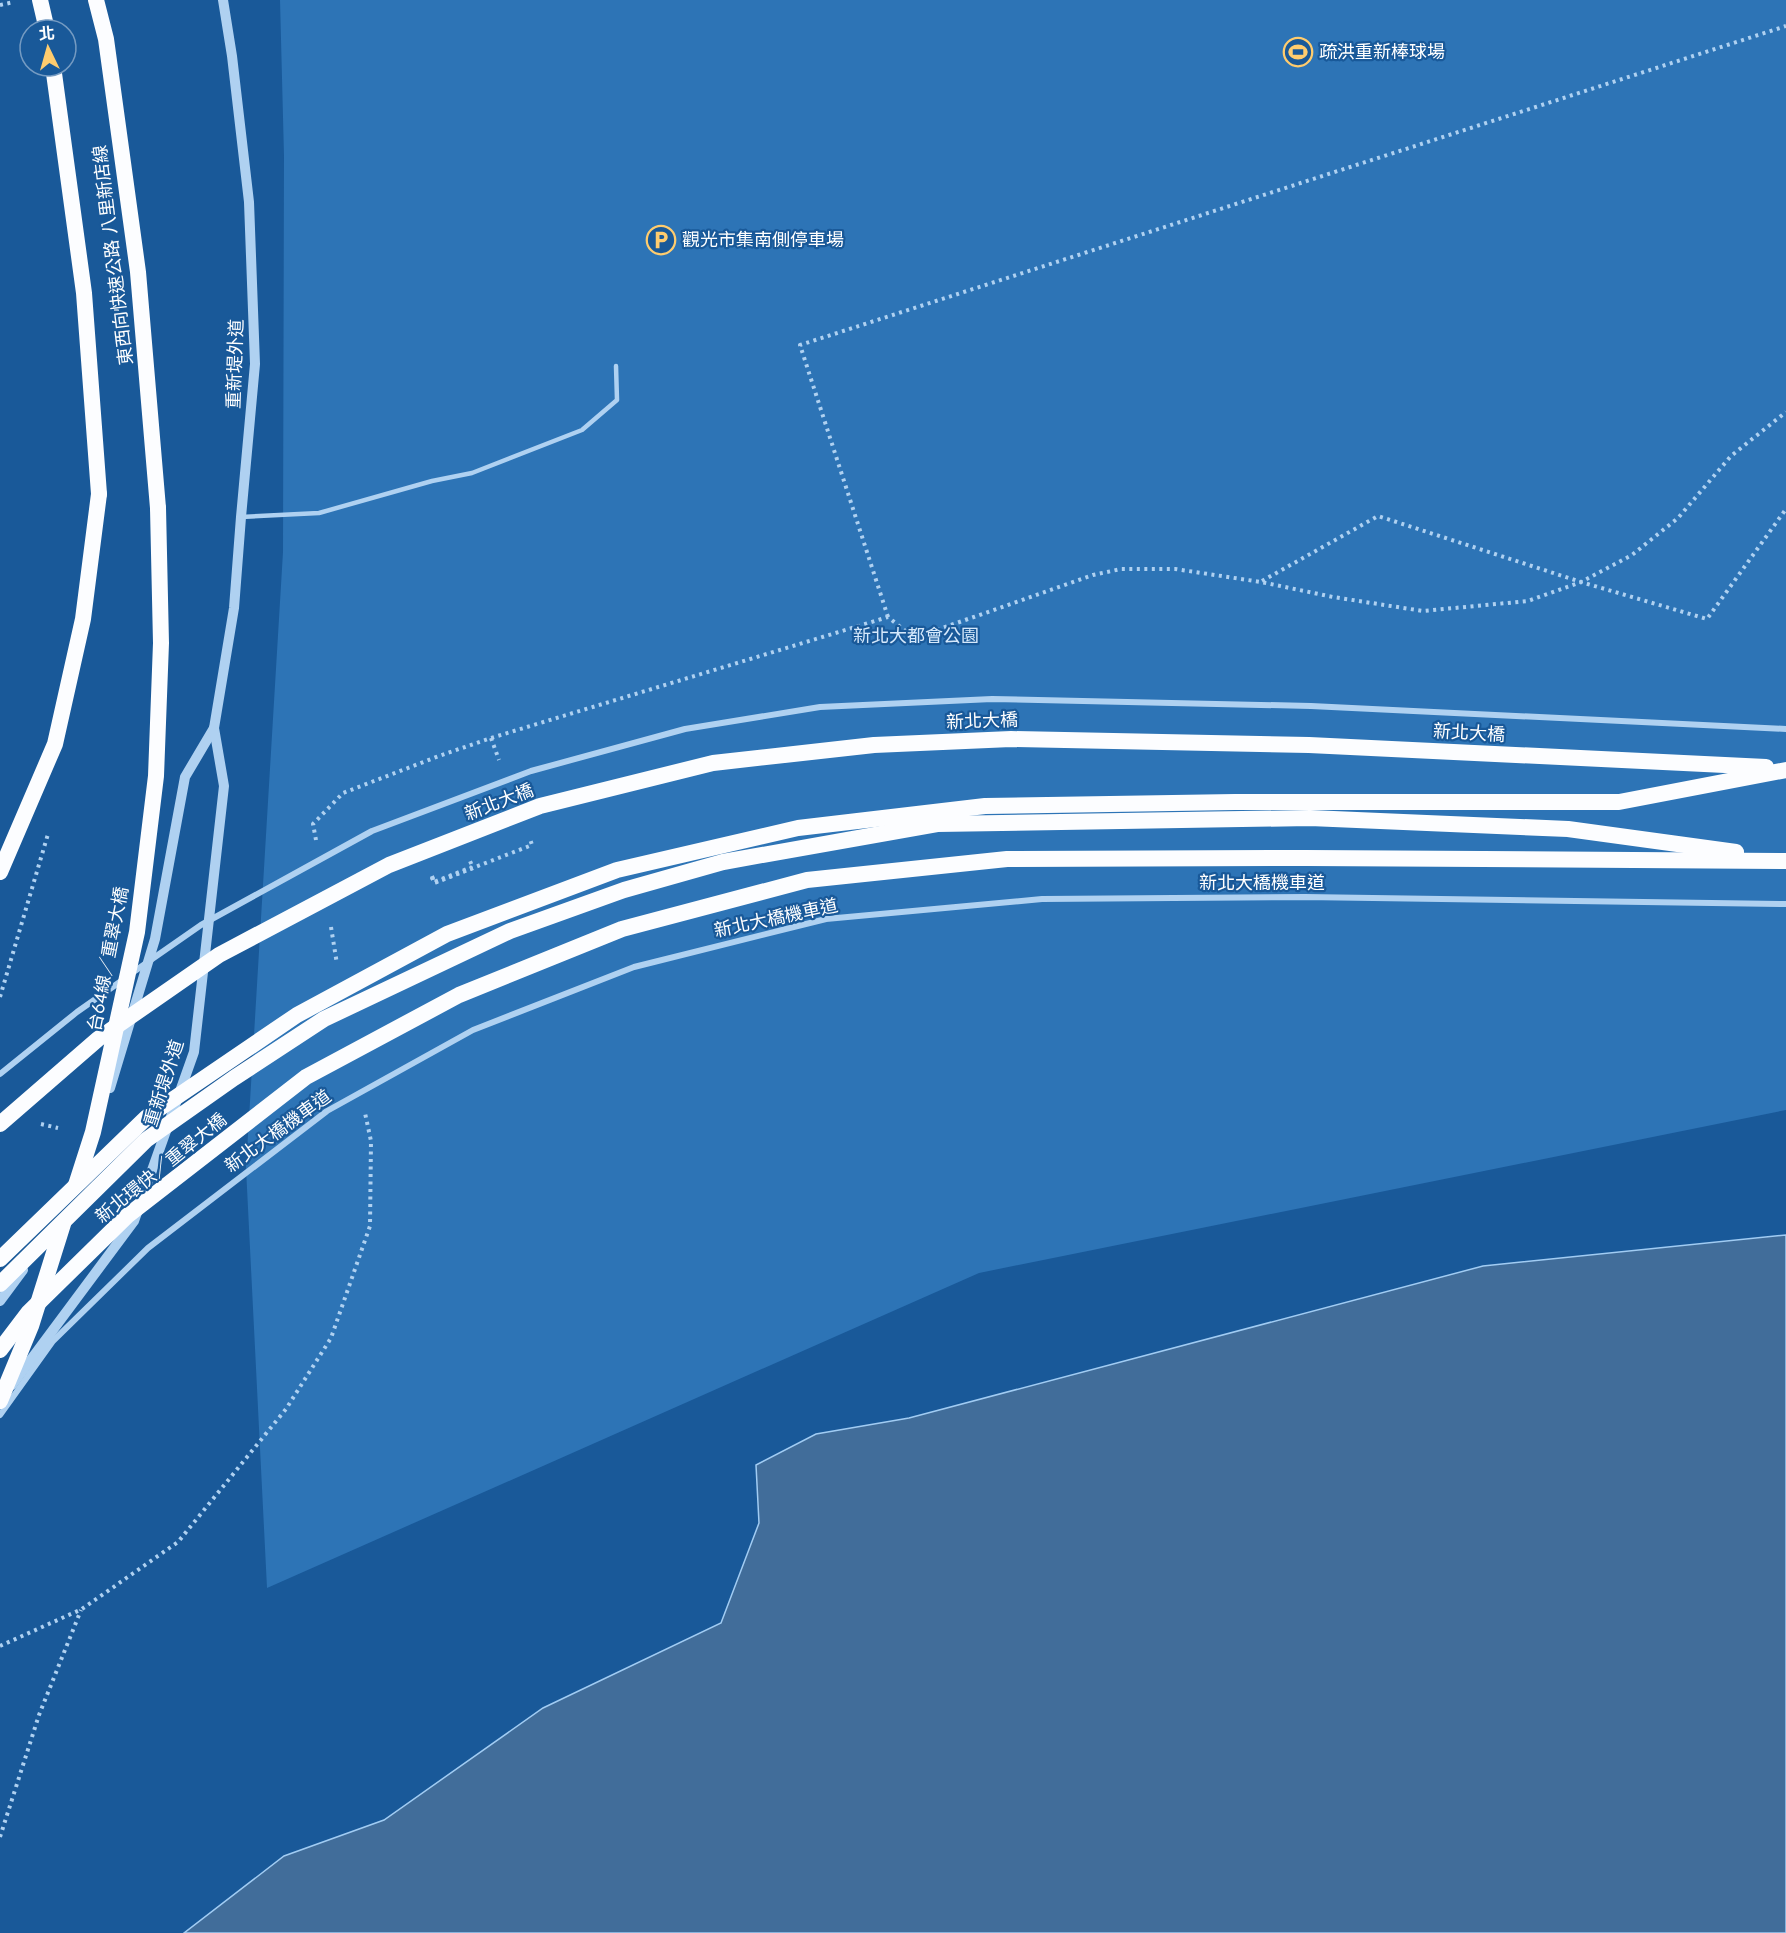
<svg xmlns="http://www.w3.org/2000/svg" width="1786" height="1933" viewBox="0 0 1786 1933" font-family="Jost,'Noto Sans TC',sans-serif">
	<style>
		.green { fill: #2d74b6 }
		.water { fill: #416d9a; stroke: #a1ccf3; stroke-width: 1.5 }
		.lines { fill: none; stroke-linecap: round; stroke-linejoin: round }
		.path { stroke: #afd1f1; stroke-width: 4; stroke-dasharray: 3 4.5; stroke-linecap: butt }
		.service { stroke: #afd1f1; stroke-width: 4.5 }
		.tertiary { stroke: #afd1f1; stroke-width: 10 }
		.trunk { stroke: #fcfdff; stroke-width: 16 }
		.path-bridge { stroke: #afd1f1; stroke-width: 4; stroke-dasharray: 3 4.5; stroke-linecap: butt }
		.minor-bridge { stroke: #afd1f1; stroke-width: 6 }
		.trunk-bridge { stroke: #fcfdff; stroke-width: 16 }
		.labels { text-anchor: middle; stroke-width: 4.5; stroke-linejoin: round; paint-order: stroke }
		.poi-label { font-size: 18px; fill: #fff; stroke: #195999; text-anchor: start }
		.street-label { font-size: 18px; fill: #fff; stroke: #195999 }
		.park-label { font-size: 18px; fill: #d6e9fc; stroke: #195999 }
	</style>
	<rect width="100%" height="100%" fill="#195999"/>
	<polygon class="green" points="280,0 1786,0 1786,1110 979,1273 267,1588 246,1168 283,552 284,156"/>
	<polygon class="water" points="1786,1235 1786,1933 184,1933 284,1856 384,1820 543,1708 721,1623 759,1523 756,1465 816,1434 909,1418 1483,1266"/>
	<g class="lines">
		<g class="path">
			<polyline points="0,5 14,2"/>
			<polyline points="1262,581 1378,516 1581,582 1707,619 1786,509"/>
			<polyline points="888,617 800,345 1786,26"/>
			<polyline points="491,738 499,760"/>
			<polyline points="316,840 313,824 343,793 439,756 491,738 888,617 914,638 1093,575 1121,569 1175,569 1261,582 1333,597 1423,611 1528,601 1581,582 1632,555 1678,518 1731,456 1786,412"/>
			<polyline points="432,877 434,883 532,845 530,839"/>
			<polyline points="432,877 434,883 473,868 470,861"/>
			<polyline points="331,927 337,964"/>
			<polyline points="0,997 48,834"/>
			<polyline points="41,1124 58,1128"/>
			<polyline points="0,1646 82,1609 178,1542 286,1409 331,1338 370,1226 371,1141 365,1113"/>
			<polyline points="0,1837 39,1715 81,1610"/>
		</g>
		<polyline class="service" points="241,517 319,513 432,481 472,473 582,430 617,400 616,366"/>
		<g class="tertiary">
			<polyline points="110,1088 155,939 185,777 214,728"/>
			<polyline points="0,1301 23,1270"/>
			<polyline points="12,1385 134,1221 194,1052 224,786 214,728 234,608 241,517 255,364 249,202 232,56 223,0"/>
		</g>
		<g class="trunk">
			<polyline points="40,0 47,30"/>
			<polyline points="96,0 106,39 138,272 158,508"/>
			<polyline points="53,66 84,293 99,494"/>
		</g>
		<polyline class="path-bridge" points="432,876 434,882 472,867"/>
		<g class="minor-bridge">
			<polyline points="132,973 201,925 372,831 531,771 685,729 820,707 992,699 1311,706 1786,729"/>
			<polyline points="0,1074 77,1012 124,979"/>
			<polyline points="0,1415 53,1341 148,1248 327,1111 473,1030 634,967 826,919 1042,899 1305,897 1786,904"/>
		</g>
		<g class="trunk-bridge">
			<polyline points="0,872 55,744 83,619 99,494"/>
			<polyline points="0,1124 98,1039 219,955 389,865 540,806 713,763 874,745 1011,739 1309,745 1766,767"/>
			<polyline points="76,1185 93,1132 137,932 156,776 161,643 158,508"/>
			<polyline points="0,1259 147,1117 297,1015 447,934 617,870 798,828 985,806 1235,802 1619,802 1786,770"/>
			<polyline points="0,1284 146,1140 234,1078 324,1019 510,931 624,890 723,862 937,824 1310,818 1568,829 1736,852"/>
			<polyline points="0,1350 28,1313 127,1216 306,1077 459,995 622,929 807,880 1007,859 1307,858 1786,861"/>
			<polyline points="0,1401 31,1326 63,1224"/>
		</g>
	</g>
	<defs>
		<g id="stadium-ring" transform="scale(1.5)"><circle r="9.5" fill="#195999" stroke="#ffcc6e" stroke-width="1.5"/><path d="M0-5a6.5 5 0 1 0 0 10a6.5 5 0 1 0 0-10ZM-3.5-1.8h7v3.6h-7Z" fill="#ffcc6e"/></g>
		<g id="parking-ring" transform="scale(1.5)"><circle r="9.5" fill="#195999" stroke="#ffcc6e" stroke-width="1.5"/><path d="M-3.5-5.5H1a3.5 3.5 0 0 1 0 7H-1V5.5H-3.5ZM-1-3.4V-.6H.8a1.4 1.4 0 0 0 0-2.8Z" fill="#ffcc6e"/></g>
	</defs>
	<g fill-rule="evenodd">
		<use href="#stadium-ring" x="1298" y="52"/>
		<use href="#parking-ring" x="661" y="240"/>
	</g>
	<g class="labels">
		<g class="poi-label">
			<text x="1319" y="58">疏洪重新棒球場</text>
			<text x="682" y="246">觀光市集南側停車場</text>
		</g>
		<g class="street-label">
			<text transform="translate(113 255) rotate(-97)" y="6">東西向快速公路 八里新店線</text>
			<text transform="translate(235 364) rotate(-88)" y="6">重新堤外道</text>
			<text transform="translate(982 721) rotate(-2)" y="6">新北大橋</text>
			<text transform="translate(1469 733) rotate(3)" y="6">新北大橋</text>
			<text transform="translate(499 802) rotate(-21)" y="6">新北大橋</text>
			<text x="1262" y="889">新北大橋機車道</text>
			<text transform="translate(776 918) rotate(-12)" y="6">新北大橋機車道</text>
			<text transform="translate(108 959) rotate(-79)" y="6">台64線／重翠大橋</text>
			<text transform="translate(164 1083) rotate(-72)" y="6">重新堤外道</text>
			<text transform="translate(278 1131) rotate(-36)" y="6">新北大橋機車道</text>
			<text transform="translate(161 1168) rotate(-39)" y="6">新北環快／重翠大橋</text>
		</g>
		<g class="park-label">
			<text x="916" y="642">新北大都會公園</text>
		</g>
	</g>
	<g transform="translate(48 48) rotate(355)"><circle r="28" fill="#195999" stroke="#759bc2" stroke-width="1.5"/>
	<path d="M0-4.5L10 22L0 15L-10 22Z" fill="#ffcc6e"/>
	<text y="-9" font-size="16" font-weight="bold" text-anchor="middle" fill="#ffffff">北</text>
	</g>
</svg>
